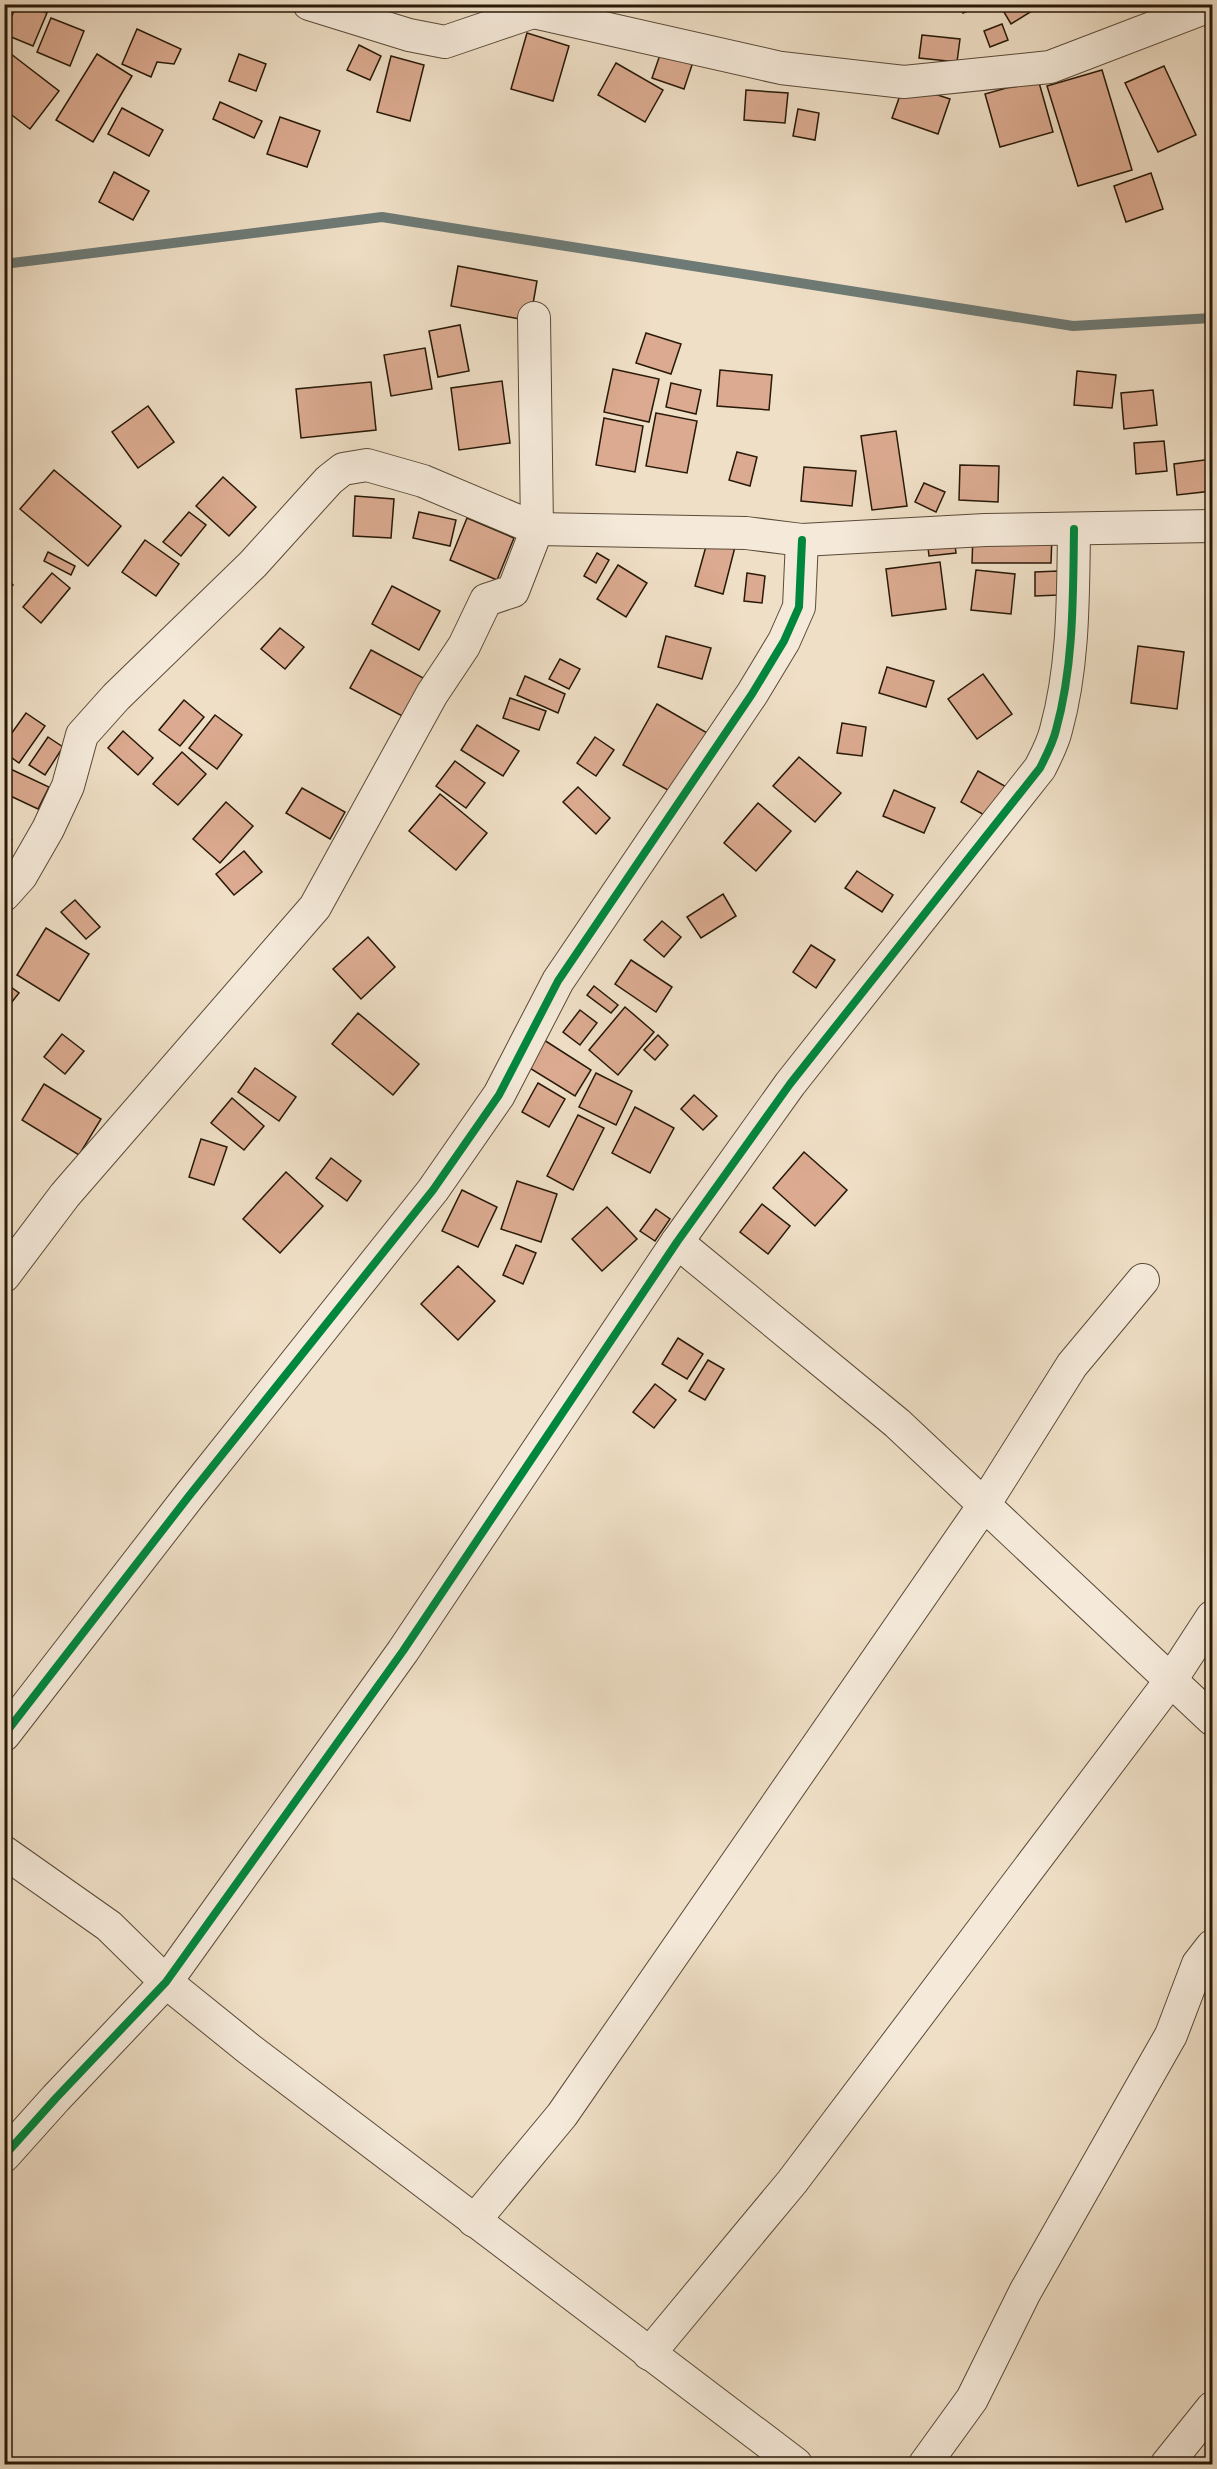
<svg xmlns="http://www.w3.org/2000/svg" width="1217" height="2469" viewBox="0 0 1217 2469" font-family="'Sorts Mill Goudy',serif">
	<style>
		.lines { fill: none; stroke-linecap: round; stroke-linejoin: round }
		.stream { stroke: #6e7a75; stroke-width: 10 }
		.building { fill: #dbaa90; stroke: #281908; stroke-width: 1.5 }
		.street-casing { stroke: #5a4a38; stroke-width: 34 }
		.street { stroke: #f5eada; stroke-width: 32 }
		.cycleway-casing { stroke: #f5eada; stroke-width: 11 }
		.cycleway { stroke: #00873e; stroke-width: 8 }
	</style>
	<rect width="100%" height="100%" fill="#efdfc6"/>
	<filter id="stains"><feTurbulence type="fractalNoise" baseFrequency=".00333" numOctaves="4"/><feColorMatrix values="0 0 0 0 .2 0 0 0 0 .09 0 0 0 0 .02 0 0 0 .5 -.17"/></filter>
	<radialGradient id="worn" r=".72"><stop offset=".6" stop-color="#630" stop-opacity="0"/><stop offset="1" stop-color="#630" stop-opacity=".3"/></radialGradient>
	<g class="lines">
		<polyline class="stream" points="4,264 382,217 1073,326 1212,318"/>
	</g>
	<g class="building">
		<polygon points="17,4 27,4 47,13 33,46 4,34"/>
		<polygon points="959,4 985,4 963,13"/>
		<polygon points="1005,4 1028,4 1032,11 1011,24 1001,7"/>
		<polygon points="51,18 84,31 70,66 37,52"/>
		<polygon points="1002,24 1008,40 990,47 984,31"/>
		<polygon points="137,29 181,49 174,64 157,62 151,77 122,64"/>
		<polygon points="527,33 569,46 553,101 511,89"/>
		<polygon points="922,35 960,39 957,62 919,58"/>
		<polygon points="359,45 381,56 370,80 347,70"/>
		<polygon points="662,49 694,59 684,89 652,78"/>
		<polygon points="11,54 59,91 30,129 4,109 4,63"/>
		<polygon points="97,54 132,76 93,142 56,120"/>
		<polygon points="239,54 266,64 256,91 229,81"/>
		<polygon points="391,56 424,65 410,121 377,112"/>
		<polygon points="616,63 663,90 645,122 598,95"/>
		<polygon points="1164,66 1196,135 1158,152 1125,83"/>
		<polygon points="1102,70 1132,170 1078,186 1047,86"/>
		<polygon points="1038,79 1053,132 1000,147 985,94"/>
		<polygon points="904,84 950,99 938,134 892,118"/>
		<polygon points="746,90 788,93 785,123 744,120"/>
		<polygon points="220,102 262,121 254,138 213,119"/>
		<polygon points="122,108 163,130 149,156 108,134"/>
		<polygon points="798,109 819,113 815,140 793,136"/>
		<polygon points="280,117 320,131 307,167 267,154"/>
		<polygon points="114,172 149,191 133,220 99,202"/>
		<polygon points="1151,173 1163,209 1126,222 1114,186"/>
		<polygon points="458,266 537,281 530,321 451,306"/>
		<polygon points="460,325 469,371 438,377 429,331"/>
		<polygon points="646,333 681,344 671,374 636,363"/>
		<polygon points="425,348 432,389 391,396 384,355"/>
		<polygon points="613,369 659,379 649,422 604,412"/>
		<polygon points="720,370 772,375 769,410 717,406"/>
		<polygon points="1077,371 1116,375 1112,408 1074,405"/>
		<polygon points="502,381 510,443 459,450 451,388"/>
		<polygon points="371,382 376,430 301,438 296,389"/>
		<polygon points="671,383 701,390 696,414 666,407"/>
		<polygon points="1153,390 1157,425 1124,429 1121,393"/>
		<polygon points="148,406 174,442 138,468 112,432"/>
		<polygon points="656,413 697,421 687,473 646,466"/>
		<polygon points="604,418 643,426 635,472 596,465"/>
		<polygon points="896,431 907,506 872,510 861,436"/>
		<polygon points="1164,441 1167,471 1136,474 1134,443"/>
		<polygon points="737,452 757,457 750,486 729,480"/>
		<polygon points="1212,459 1212,491 1177,495 1174,464"/>
		<polygon points="960,465 999,466 998,502 959,500"/>
		<polygon points="804,467 856,471 852,506 801,501"/>
		<polygon points="54,470 121,526 88,566 20,509"/>
		<polygon points="223,477 256,507 229,536 196,506"/>
		<polygon points="924,483 945,492 936,512 915,502"/>
		<polygon points="355,496 394,499 391,538 353,536"/>
		<polygon points="189,512 206,525 181,556 163,542"/>
		<polygon points="419,512 456,520 450,546 413,538"/>
		<polygon points="467,518 514,538 497,580 450,560"/>
		<polygon points="973,535 1052,535 1051,563 972,563"/>
		<polygon points="954,536 956,553 929,556 927,539"/>
		<polygon points="708,539 735,547 723,594 695,586"/>
		<polygon points="145,540 179,564 156,596 122,572"/>
		<polygon points="48,552 75,566 71,575 44,561"/>
		<polygon points="597,553 609,560 596,583 584,576"/>
		<polygon points="940,562 946,609 892,616 886,569"/>
		<polygon points="618,565 647,583 626,617 597,599"/>
		<polygon points="976,570 1015,574 1011,614 971,610"/>
		<polygon points="1058,571 1059,595 1035,596 1035,572"/>
		<polygon points="52,573 70,588 41,623 23,607"/>
		<polygon points="747,573 765,576 762,603 744,601"/>
		<polygon points="4,576 13,585 4,592"/>
		<polygon points="392,586 440,611 419,650 372,624"/>
		<polygon points="280,628 304,647 285,669 261,649"/>
		<polygon points="666,636 711,648 702,679 658,667"/>
		<polygon points="1138,646 1184,652 1177,709 1131,703"/>
		<polygon points="371,650 427,680 406,718 350,688"/>
		<polygon points="560,659 580,669 569,689 549,679"/>
		<polygon points="887,667 934,681 926,707 879,693"/>
		<polygon points="1208,672 1212,672 1212,707 1209,708"/>
		<polygon points="983,674 1012,714 977,739 948,699"/>
		<polygon points="525,676 565,694 558,713 517,695"/>
		<polygon points="510,698 546,711 539,730 503,718"/>
		<polygon points="184,700 204,717 180,746 159,730"/>
		<polygon points="657,704 709,734 675,794 623,765"/>
		<polygon points="26,713 45,726 19,763 4,752 4,744"/>
		<polygon points="215,715 242,735 217,769 189,748"/>
		<polygon points="842,723 866,727 862,756 837,753"/>
		<polygon points="477,725 519,751 503,776 461,750"/>
		<polygon points="123,731 153,758 138,775 108,748"/>
		<polygon points="48,737 63,747 45,775 29,765"/>
		<polygon points="595,737 614,750 596,776 577,763"/>
		<polygon points="182,752 206,774 178,805 153,784"/>
		<polygon points="799,757 841,793 815,822 773,786"/>
		<polygon points="455,761 485,783 466,808 436,786"/>
		<polygon points="4,766 49,787 38,809 4,793"/>
		<polygon points="978,771 1010,789 993,820 961,802"/>
		<polygon points="578,787 610,818 596,834 563,802"/>
		<polygon points="302,788 345,812 330,839 286,813"/>
		<polygon points="894,790 935,808 924,833 883,816"/>
		<polygon points="440,794 487,833 456,870 409,831"/>
		<polygon points="226,802 253,826 220,863 193,839"/>
		<polygon points="758,803 791,831 756,871 724,843"/>
		<polygon points="4,834 12,840 4,850"/>
		<polygon points="244,851 262,872 234,895 216,874"/>
		<polygon points="857,871 893,895 882,912 845,888"/>
		<polygon points="723,894 736,916 701,938 687,917"/>
		<polygon points="75,900 100,927 86,939 61,912"/>
		<polygon points="662,921 681,937 664,957 644,940"/>
		<polygon points="46,928 89,954 59,1001 17,975"/>
		<polygon points="368,937 395,967 361,999 333,969"/>
		<polygon points="811,945 835,960 816,988 793,972"/>
		<polygon points="631,960 672,987 656,1012 615,984"/>
		<polygon points="4,982 19,993 4,1012"/>
		<polygon points="594,986 618,1005 611,1013 587,995"/>
		<polygon points="625,1007 654,1032 618,1075 589,1050"/>
		<polygon points="580,1010 597,1023 580,1045 563,1032"/>
		<polygon points="358,1013 419,1064 393,1095 332,1044"/>
		<polygon points="62,1034 84,1051 65,1074 44,1057"/>
		<polygon points="658,1035 668,1045 655,1060 644,1050"/>
		<polygon points="544,1040 591,1070 575,1096 528,1067"/>
		<polygon points="255,1068 296,1097 279,1121 238,1092"/>
		<polygon points="596,1073 632,1091 616,1125 579,1107"/>
		<polygon points="538,1083 565,1099 549,1127 522,1112"/>
		<polygon points="44,1084 101,1119 79,1155 22,1120"/>
		<polygon points="694,1095 717,1116 703,1130 681,1109"/>
		<polygon points="232,1098 264,1126 244,1150 211,1123"/>
		<polygon points="635,1107 674,1128 650,1173 612,1153"/>
		<polygon points="578,1115 604,1128 573,1190 547,1176"/>
		<polygon points="201,1139 227,1147 214,1185 189,1177"/>
		<polygon points="804,1152 847,1190 815,1226 773,1188"/>
		<polygon points="331,1158 361,1181 347,1201 316,1178"/>
		<polygon points="286,1172 323,1206 280,1253 243,1219"/>
		<polygon points="517,1181 557,1194 541,1242 501,1229"/>
		<polygon points="462,1190 497,1207 478,1247 442,1231"/>
		<polygon points="762,1204 790,1226 768,1254 740,1232"/>
		<polygon points="607,1207 637,1239 602,1271 572,1239"/>
		<polygon points="656,1209 670,1219 655,1241 640,1231"/>
		<polygon points="516,1245 536,1253 523,1284 503,1275"/>
		<polygon points="458,1266 495,1301 458,1340 421,1304"/>
		<polygon points="678,1338 703,1354 687,1379 662,1364"/>
		<polygon points="708,1360 724,1369 705,1400 689,1391"/>
		<polygon points="655,1384 676,1400 654,1428 633,1412"/>
	</g>
	<g class="lines">
		<g class="street-casing">
			<g id="street">
				<polyline points="309,4 409,35 445,42 533,12 541,4"/>
				<polyline points="533,12 781,68 904,82 1050,67 1212,5"/>
				<polyline points="4,895 21,876 48,829 68,786 82,735 116,697 253,564 329,480 343,469 367,465 423,481 537,529 746,533 802,540 985,530 1212,526"/>
				<polyline points="677,1242 897,1423 1212,1719"/>
				<polyline points="4,1276 65,1195 315,907 432,694 464,646 486,600 513,591 537,529 534,318"/>
				<polyline points="4,1735 189,1496 433,1190 499,1095 558,981 752,694 784,641 799,607 802,540"/>
				<polyline points="4,1852 109,1926 166,1982 249,2049 796,2464"/>
				<path d="M4,2156L56,2098L166,1982L403,1651L677,1242L790,1084L1040,768C1046,756 1053,743 1056,730C1074,665 1073,596 1074,529"/>
				<polyline points="474,2221 562,2115 984,1505 1072,1365 1143,1280"/>
				<polyline points="649,2354 792,2182 1171,1680 1212,1617"/>
				<polyline points="925,2464 972,2399 1025,2292 1171,2035 1198,1964 1212,1946"/>
				<polyline points="1167,2464 1212,2408"/>
			</g>
		</g>
		<use href="#street" class="street"/>
		<g class="cycleway-casing">
			<g id="cycleway">
				<polyline points="4,1735 189,1496 433,1190 499,1095 558,981 752,694 784,641 799,607 802,540"/>
				<path d="M4,2156L56,2098L166,1982L403,1651L677,1242L790,1084L1040,768C1046,756 1053,743 1056,730C1074,665 1073,596 1074,529"/>
			</g>
		</g>
		<use href="#cycleway" class="cycleway"/>
	</g>
	<rect width="1217" height="2469" fill="none" stroke="#efdfc6" stroke-width="24"/>
	<rect x="6" y="6" width="1205" height="2457" fill="none" stroke="#281908" stroke-width="3"/>
	<rect x="12" y="12" width="1193" height="2445" fill="none" stroke="#281908" stroke-width="1.5"/>
	<rect width="100%" height="100%" filter="url(#stains)"/>
	<rect width="100%" height="100%" fill="url(#worn)"/>
</svg>
